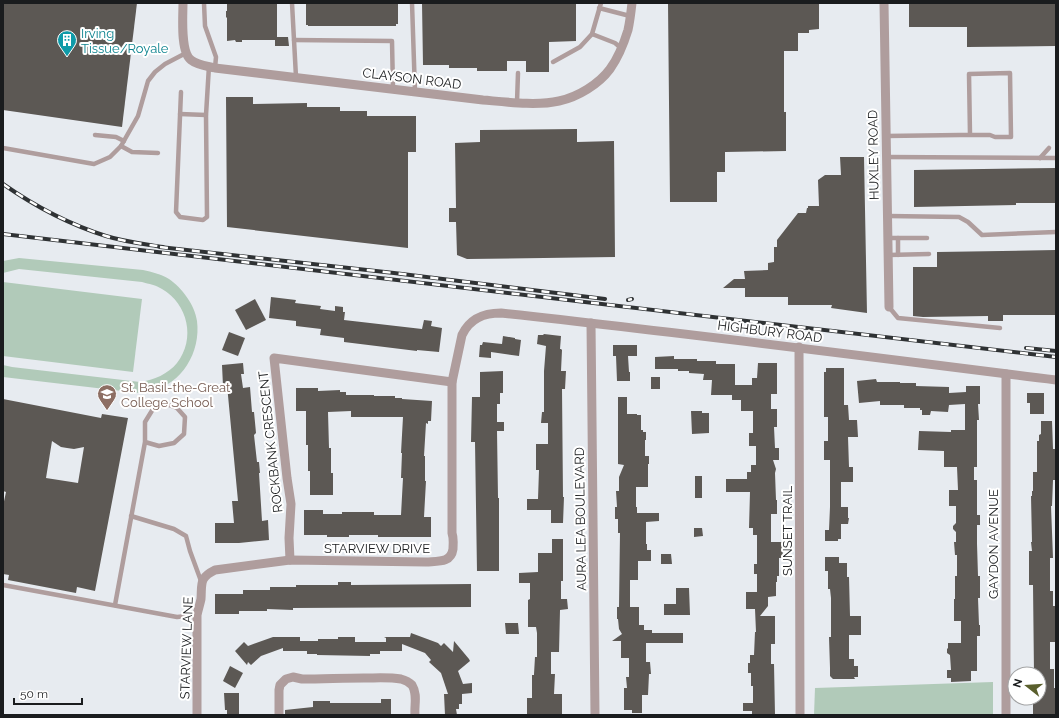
<svg xmlns="http://www.w3.org/2000/svg" width="1059" height="718" viewBox="0 0 1059 718" font-family="Raleway,sans-serif">
	<style>
		.green { fill: #b1cab9 }
		.building { fill: #5c5854; fill-rule: evenodd }
		.lines { fill: none; stroke-linecap: round; stroke-linejoin: round }
		.service { stroke: #af9d9d; stroke-width: 4.5 }
		.minor { stroke: #af9d9d; stroke-width: 9 }
		.rail-casing { stroke: #2f3234; stroke-width: 4 }
		.rail { stroke: #fff; stroke-width: 2.5; stroke-dasharray: 8; stroke-linecap: butt }
		.labels { text-anchor: middle; stroke-width: 4; stroke-linejoin: round; paint-order: stroke }
		.culture-label { font-size: 13px; fill: #0d838f; stroke: #fff; text-anchor: start }
		.street-label { font-size: 13px; fill: #1a1c1e; stroke: #fff }
		.education-label { font-size: 13px; fill: #785e54; stroke: #fff; text-anchor: start }
	</style>
	<rect width="100%" height="100%" fill="#e7ebf0"/>
	<g class="green">
		<path d="M19,258L143,270C152,272 161,274 169,279C182,288 195,305 197,321C201,352 182,384 151,391C148,392 143,392 139,393L3,377V365L12,367L140,382C154,380 168,374 177,363C196,339 188,304 162,289C156,285 149,284 142,282L19,269L3,273V261Z"/>
		<polygon points="3,282 142,299 133,372 3,356"/>
		<polygon points="993,682 993,715 814,715 815,688"/>
	</g>
	<g class="building">
		<polygon points="3,3 137,3 122,127 3,110"/>
		<polygon points="227,3 277,3 277,37 288,37 289,46 275,46 275,40 242,40 242,42 236,42 235,40 227,41 227,18 226,17 226,11 227,11"/>
		<polygon points="306,3 398,3 398,24 396,24 396,26 308,26 308,25 306,25"/>
		<polygon points="422,3 576,3 576,41 549,42 549,72 526,72 526,61 507,61 507,71 477,71 477,68 449,68 449,65 423,65"/>
		<polygon points="668,3 819,3 819,29 809,30 809,33 798,33 798,51 784,51 784,112 786,112 786,151 725,152 725,172 717,172 717,202 670,202"/>
		<polygon points="909,3 1056,3 1056,46 967,47 967,27 909,27"/>
		<polygon points="226,97 253,97 253,104 307,103 307,107 340,107 340,111 367,111 367,116 416,116 416,152 408,152 408,248 227,227"/>
		<polygon points="577,129 577,142 614,141 615,257 467,259 457,255 456,222 449,222 449,208 456,208 455,143 480,142 480,130"/>
		<polygon points="840,157 864,157 867,313 831,308 832,305 788,305 788,297 745,297 745,288 723,288 734,279 745,279 744,271 768,270 768,263 774,262 774,247 777,247 777,240 798,213 806,213 807,208 808,208 808,206 819,206 818,180 825,175 841,175"/>
		<polygon points="1056,168 1056,203 1016,203 1016,205 914,207 914,170"/>
		<polygon points="1056,250 1056,315 1003,315 1003,321 988,321 988,316 923,317 913,316 913,267 937,267 937,252"/>
		<polygon points="271,297 296,300 295,303 321,306 320,309 335,311 335,306 343,307 343,312 345,312 344,320 422,329 424,320 432,321 431,326 442,328 439,352 417,350 417,351 344,342 344,338 320,335 321,329 296,326 296,321 269,318"/>
		<polygon points="255,299 266,320 246,330 235,310"/>
		<polygon points="229,332 245,338 238,356 222,350"/>
		<polygon points="544,334 561,336 560,349 561,349 562,350 561,371 566,371 565,389 562,389 563,497 564,497 563,523 551,523 551,510 527,510 527,499 538,499 539,470 536,470 536,444 548,444 548,423 541,423 542,412 544,412 544,371 546,346 537,344 538,335 543,335"/>
		<polygon points="503,336 515,338 515,339 521,340 519,356 491,352 491,358 479,357 480,345 482,345 483,342 502,344"/>
		<polygon points="613,345 637,345 637,356 628,356 629,372 630,372 630,381 617,381 616,356 613,356"/>
		<polygon points="674,356 674,359 697,359 697,361 716,361 716,364 735,364 735,385 752,385 752,378 757,378 758,363 777,363 777,394 771,394 771,409 777,409 777,427 774,427 775,448 779,448 779,460 773,460 776,469 775,473 776,500 777,500 777,514 771,514 771,542 782,542 783,558 779,558 779,576 777,576 777,582 776,582 776,596 768,597 768,606 760,616 775,616 775,644 771,644 771,664 774,664 775,715 752,715 752,711 743,711 743,703 753,703 753,686 751,686 751,673 748,673 748,663 750,663 750,655 754,655 755,632 756,632 755,609 746,609 746,592 757,592 757,574 754,574 754,564 757,564 757,535 753,535 753,528 749,528 750,492 726,492 726,479 747,479 747,472 751,472 751,465 756,465 756,446 749,446 749,433 753,433 753,411 741,411 741,400 732,400 732,395 711,395 712,380 703,380 704,374 689,373 689,371 678,371 678,369 655,369 655,357"/>
		<polygon points="243,363 244,374 241,374 243,388 250,387 252,412 254,412 256,433 254,435 257,462 259,462 260,473 259,473 262,521 268,520 269,540 239,543 215,543 215,523 234,523 232,501 238,501 227,385 223,386 222,365"/>
		<polygon points="826,368 844,368 844,405 848,405 849,420 857,420 858,437 848,437 849,467 853,467 853,482 841,482 841,507 848,507 848,518 849,518 848,524 841,524 841,539 838,539 838,541 825,541 825,530 829,530 830,507 830,460 824,460 824,441 828,441 828,417 824,417 824,372 826,372"/>
		<polygon points="503,371 503,393 500,393 500,404 497,404 497,422 504,422 504,431 497,431 498,498 499,498 499,571 477,571 475,442 471,442 472,397 480,397 480,372"/>
		<rect x="651" y="377" width="9" height="12"/>
		<polygon points="876,379 877,382 900,382 900,383 916,383 916,386 949,387 949,393 966,392 966,386 980,386 980,404 978,404 979,420 977,420 977,467 974,467 974,480 977,480 977,515 980,515 980,525 977,525 977,544 978,576 980,576 980,598 978,598 979,625 980,625 980,636 977,636 977,671 971,671 971,681 951,682 951,678 947,678 947,670 951,670 950,655 947,653 947,649 948,648 948,643 961,643 961,621 954,621 954,599 955,599 955,576 957,576 957,555 955,555 954,542 956,542 956,532 953,529 953,526 956,523 956,506 949,506 949,490 958,490 957,467 944,467 944,451 918,450 919,431 951,432 951,430 965,430 965,404 949,405 948,412 931,411 930,415 922,415 922,410 920,410 920,408 904,408 904,405 880,405 880,401 859,403 857,381"/>
		<polygon points="296,388 318,388 318,391 340,390 340,392 346,392 346,395 374,395 374,396 395,396 395,398 402,398 402,399 432,401 431,421 428,421 428,424 426,423 424,456 425,456 425,481 426,481 424,517 431,517 431,537 378,537 378,535 349,535 349,537 327,537 327,535 304,535 304,510 323,510 323,514 342,514 342,512 374,512 374,515 401,515 403,478 401,478 402,453 401,453 403,417 351,417 351,411 328,412 329,448 331,448 331,473 333,473 333,495 310,495 310,471 308,471 308,445 306,445 306,411 296,411"/>
		<polygon points="1027,393 1044,393 1044,414 1030,414 1030,403 1027,403"/>
		<polygon points="618,397 627,397 627,414 637,414 637,415 641,415 641,430 643,430 643,432 646,432 646,440 645,440 645,456 649,456 649,464 648,464 648,487 636,487 636,507 637,507 637,513 659,513 659,521 646,522 646,544 647,544 647,550 651,550 651,561 638,561 638,580 630,580 630,607 639,607 639,625 644,625 644,630 652,630 652,633 683,633 683,643 646,643 646,662 650,662 651,674 649,674 648,695 642,695 642,713 632,713 632,710 624,710 624,688 627,688 626,677 629,677 629,658 621,658 621,641 612,641 622,634 619,629 618,619 617,619 617,607 619,607 620,533 618,533 618,519 615,519 615,507 617,507 616,491 619,491 619,477 624,465 618,464"/>
		<path d="M3,399L101,418L102,414L128,418L95,591L77,587L76,593L8,580L9,575L3,574V506L6,492L3,491ZM52,441L61,447L67,448L74,449L84,447L78,483L46,478Z"/>
		<polygon points="691,411 702,411 702,413 709,413 709,433 692,434"/>
		<polygon points="1041,421 1052,421 1053,449 1056,449 1056,480 1053,480 1052,506 1051,506 1053,558 1050,558 1050,591 1053,591 1053,606 1056,606 1056,642 1050,642 1050,669 1054,669 1054,688 1056,688 1056,715 1033,715 1033,698 1039,698 1039,674 1034,674 1033,585 1029,585 1029,551 1032,551 1031,542 1032,542 1031,496 1032,496 1032,491 1033,491 1033,472 1037,472 1037,441 1039,441 1039,435 1041,434"/>
		<rect x="695" y="476" width="7" height="22"/>
		<polygon points="694,528 702,528 703,536 694,537"/>
		<polygon points="552,539 563,539 563,581 561,581 561,599 567,599 568,609 560,610 559,652 551,652 551,674 555,674 554,694 562,694 562,715 527,715 527,698 532,698 532,675 534,675 534,674 535,657 537,657 537,633 536,627 528,627 528,600 530,599 530,583 519,583 519,573 538,572 538,553 552,553"/>
		<polygon points="661,554 671,554 672,564 661,564"/>
		<polygon points="825,557 839,557 839,563 847,563 847,577 849,577 850,616 861,616 861,635 849,635 849,659 854,659 854,666 858,666 858,677 854,677 855,679 833,679 830,676 830,668 829,637 831,637 831,598 830,589 828,589 828,571 825,571"/>
		<polygon points="338,582 351,582 351,585 471,584 471,607 293,608 293,610 267,609 267,611 239,611 239,614 215,614 215,594 243,594 243,590 270,590 270,587 296,587 296,585 338,585"/>
		<polygon points="676,588 689,588 690,615 664,615 664,604 676,604"/>
		<polygon points="505,623 518,623 519,634 506,634"/>
		<polygon points="411,633 438,643 441,646 444,643 453,652 454,641 469,659 470,661 458,671 463,684 472,683 472,693 462,694 462,704 459,704 459,709 456,709 457,715 445,715 444,694 448,694 441,673 429,662 431,660 425,653 402,644 402,651 380,651 380,654 370,654 370,656 317,655 317,654 307,654 307,651 283,651 283,648 261,656 251,665 248,662 247,665 235,651 244,642 248,646 273,637 300,637 300,641 318,641 318,639 338,639 338,637 355,637 355,642 386,642 386,638 384,637 410,637"/>
		<polygon points="230,666 243,673 235,688 223,681"/>
		<polygon points="224,693 239,693 239,715 227,715 227,710 225,710"/>
		<polygon points="381,699 391,699 391,715 285,715 285,710 313,707 313,701 330,701 330,703 381,703"/>
	</g>
	<g class="lines">
		<g class="service">
			<polyline points="204,3 205,26 216,57 215,68"/>
			<polyline points="292,3 296,77"/>
			<polyline points="412,3 415,92"/>
			<polyline points="599,8 630,16"/>
			<polyline points="592,34 615,43 621,48"/>
			<polyline points="294,40 392,41 393,89"/>
			<polyline points="553,62 580,47 592,34 601,3"/>
			<polyline points="181,92 176,212 180,217 203,220 207,217 206,115 209,66"/>
			<polyline points="517,102 518,73"/>
			<polyline points="180,114 206,115"/>
			<polyline points="95,135 116,137 124,141"/>
			<polyline points="886,136 960,135 990,135 995,137 1011,137 1010,73 969,74 970,135"/>
			<polyline points="121,146 132,152 158,153"/>
			<polyline points="3,148 94,164 110,157 121,146 138,116 148,81 155,72 165,64 186,53"/>
			<polyline points="886,157 1056,158"/>
			<polyline points="1040,158 1049,148"/>
			<polyline points="888,216 959,217 968,222 982,235 1056,232"/>
			<polyline points="887,238 927,238"/>
			<polyline points="888,255 929,254"/>
			<polyline points="898,255 898,238"/>
			<polyline points="889,307 898,318 1000,328"/>
			<polyline points="131,516 174,529 186,536 190,551 201,581"/>
			<polyline points="3,585 177,617 197,615"/>
			<polyline points="115,605 145,442 145,422 153,409 166,404 177,408 185,417 184,434 174,443 159,446 145,442"/>
		</g>
		<g class="minor">
			<path d="M183,3C183,16 180,52 191,60C197,65 207,66 215,68L483,100C506,102 537,106 559,101C578,97 599,84 610,69C618,58 624,43 628,30C630,21 631,12 632,3"/>
			<polyline points="884,3 889,307"/>
			<polyline points="591,323 595,715"/>
			<polyline points="799,347 800,715"/>
			<polyline points="1006,374 1006,715"/>
			<polyline points="290,560 289,538 291,504 287,478 274,358 452,382"/>
			<path d="M197,715V615C198,610 200,604 201,599C202,583 199,578 215,570L290,560L426,562C438,561 451,563 453,549C453,543 454,539 452,533V382L462,335C470,318 484,313 501,313C687,333 871,357 1056,380"/>
			<path d="M279,715V690L280,685L286,679L293,677L302,679C323,679 343,678 364,678C376,678 389,677 401,679C405,680 409,682 412,685C418,695 414,705 415,715"/>
		</g>
		<g class="rail-casing">
			<g id="rail">
				<path d="M3,184C33,205 71,225 106,236C125,242 145,244 163,247"/>
				<polyline points="3,234 1056,357"/>
				<polyline points="160,247 394,273 605,299"/>
				<polyline points="628,300 632,299"/>
				<polyline points="1026,348 1056,351"/>
			</g>
		</g>
		<use href="#rail" class="rail"/>
	</g>
	<defs>
		<g id="building-pin" transform="scale(1)"><path d="M0 17L-7.5 6A9.5 9.5 0 1 1 7.5 6Z" fill="#0f9aa8" stroke="#fff"/><path d="M-4-6H4V6H1V3H-1V6H-4ZM-2.5-4.3h1.7v1.8h-1.7ZM.8-4.3h1.7v1.8H.8ZM-2.5-1h1.7V.8h-1.7ZM.8-1h1.7V.8H.8Z" fill="#fff"/></g>
		<g id="school-pin" transform="scale(1)"><path d="M0 17L-7.5 6A9.5 9.5 0 1 1 7.5 6Z" fill="#8d6e63" stroke="#fff"/><path d="M0-5L7-2L0 1L-7-2ZM-4 1L0 2.5L4 1V4Q0 6-4 4Z" fill="#fff"/></g>
	</defs>
	<g fill-rule="evenodd">
		<use href="#building-pin" x="67" y="40"/>
		<use href="#school-pin" x="107" y="394"/>
	</g>
	<g class="labels">
		<g class="culture-label">
			<text x="81" y="38">Irving<tspan x="81" dy="15">Tissue/Royale</tspan></text>
		</g>
		<g class="street-label">
			<text transform="translate(412 78) rotate(7)" y="5">CLAYSON ROAD</text>
			<text transform="translate(873 155) rotate(-91)" y="5">HUXLEY ROAD</text>
			<text transform="translate(770 331) rotate(7)" y="5">HIGHBURY ROAD</text>
			<text transform="translate(270 442) rotate(-96)" y="5">ROCKBANK CRESCENT</text>
			<text transform="translate(580 519) rotate(-91)" y="5">AURA LEA BOULEVARD</text>
			<text transform="translate(787 531) rotate(-90)" y="5">SUNSET TRAIL</text>
			<text transform="translate(993 544) rotate(-90)" y="5">GAYDON AVENUE</text>
			<text x="377" y="553">STARVIEW DRIVE</text>
			<text transform="translate(186 648) rotate(-88)" y="5">STARVIEW LANE</text>
		</g>
		<g class="education-label">
			<text x="121" y="392">St. Basil-the-Great<tspan x="121" dy="15">College School</tspan></text>
		</g>
	</g>
	<rect width="1059" height="718" fill="none" stroke="#1a1c1e" stroke-width="8"/>
	<g transform="translate(1027 686) rotate(287)"><circle r="19" fill="#ffffff" stroke="#a3a4a5"/>
	<path d="M0-3L7 15L0 10L-7 15Z" fill="#5a5f2d"/>
	<text y="-6" font-size="11" font-weight="bold" text-anchor="middle" fill="#1a1c1e">N</text>
	</g>
	<path d="M14 698v6h68v-6" fill="none" stroke="#1a1c1e" stroke-width="2"/>
	<text x="20" y="698" font-size="12" fill="#1a1c1e" stroke="#ffffff" stroke-width="3" paint-order="stroke">50 m</text>
</svg>
